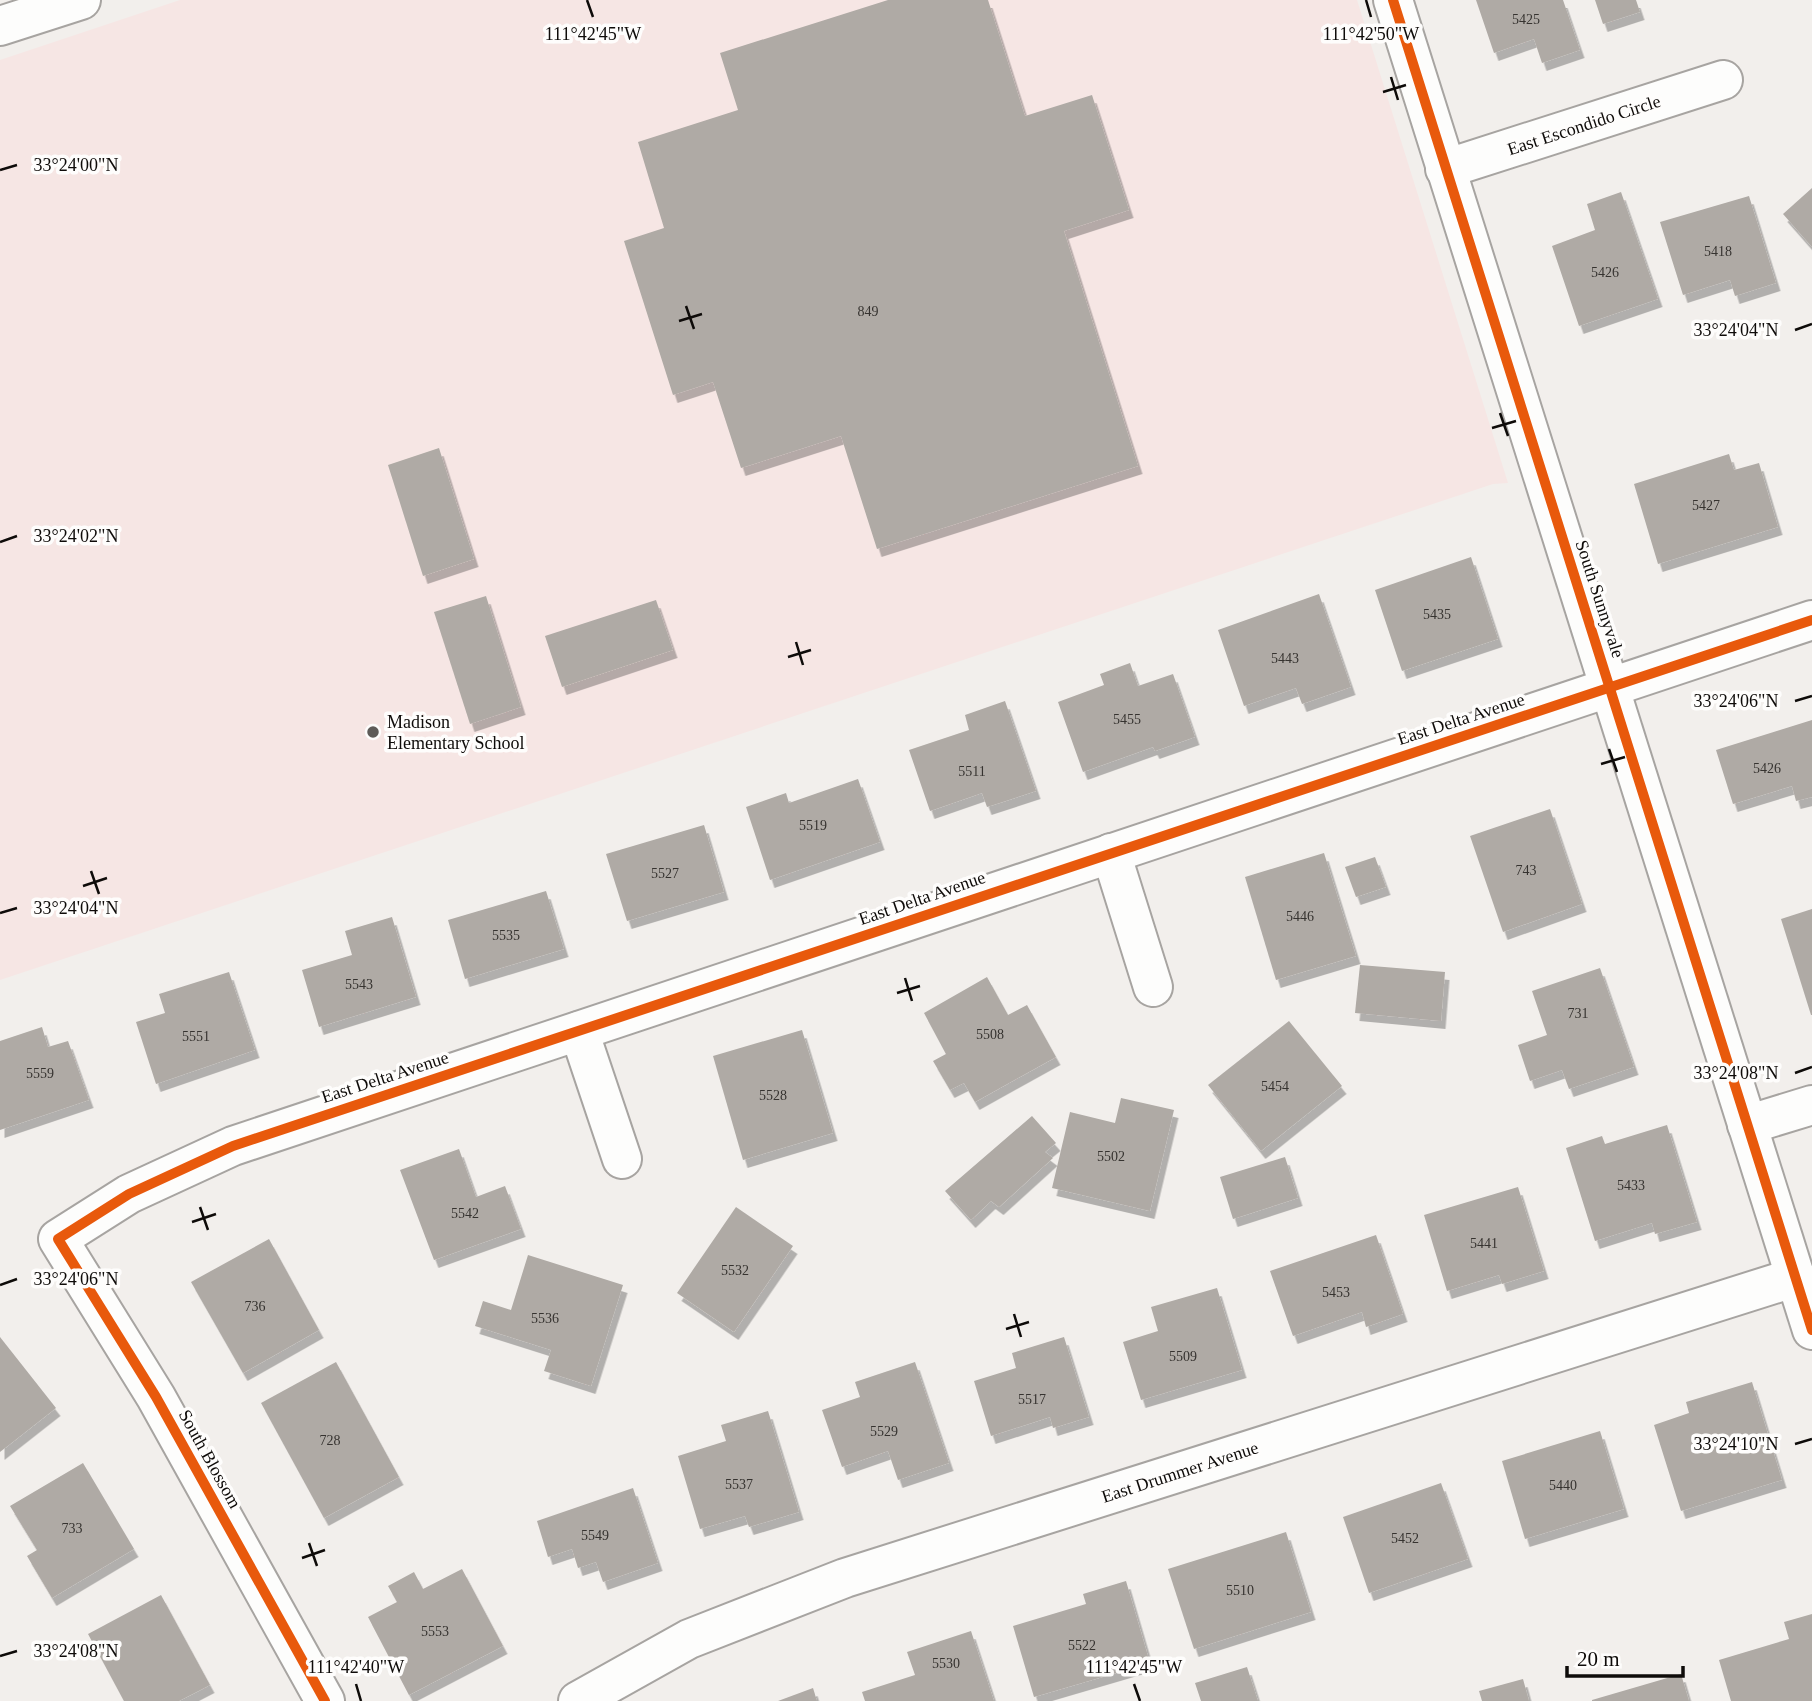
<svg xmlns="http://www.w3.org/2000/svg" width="1812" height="1701" font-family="Georgia,serif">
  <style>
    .education { fill: #f6e6e4 }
    .building { fill: #afaaa5; filter: url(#shadow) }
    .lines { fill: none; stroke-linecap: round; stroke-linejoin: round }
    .minor-casing { stroke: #a7a4a1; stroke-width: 42 }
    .tertiary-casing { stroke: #a7a4a1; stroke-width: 42 }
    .minor { stroke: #fdfdfc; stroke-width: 38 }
    .tertiary { stroke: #fdfdfc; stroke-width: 38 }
    .cycleway-casing { stroke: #fefdfc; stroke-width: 15 }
    .cycleway { stroke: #e8590c; stroke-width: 10 }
    .ticks { fill: none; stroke: #0e0b09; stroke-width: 2.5 }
    .poi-dot { fill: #5e5b58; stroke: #fefdfc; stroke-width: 2.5 }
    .labels { text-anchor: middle; stroke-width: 7; stroke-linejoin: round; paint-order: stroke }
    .number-label { font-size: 14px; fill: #363330 }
    .street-label { font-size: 18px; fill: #0e0b09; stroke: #fefdfc }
    .poi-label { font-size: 18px; fill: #0e0b09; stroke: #fefdfc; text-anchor: start }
    .ticks-label { font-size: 18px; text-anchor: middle; fill: #0e0b09; stroke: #fefdfc; stroke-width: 7; stroke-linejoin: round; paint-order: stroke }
  </style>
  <defs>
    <filter id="shadow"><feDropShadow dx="4.5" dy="8" stdDeviation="0" flood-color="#0004"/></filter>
  </defs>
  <rect width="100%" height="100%" fill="#f2efec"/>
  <path class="education" d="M180 0H1357L1508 483 1493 484 0 980V60Z"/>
  <g class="building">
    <path d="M888 0H988L1025 116 1092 95 1129 210 1064 231 1138 466 877 549 841 436 741 468 713 382 673 395 624 241 664 228 638 142 738 110 720 53Z"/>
    <path d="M1476 0H1563L1580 50 1542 63 1534 39 1494 53Z"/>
    <path d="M1595 0H1636L1640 12 1603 24Z"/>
    <path d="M1812 188V247L1783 214Z"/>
    <path d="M1621 192 1658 299 1579 326 1552 246 1595 230 1587 204Z"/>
    <path d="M1749 196 1776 283 1735 296 1730 280 1683 295 1660 222Z"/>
    <path d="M439 448 474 559 423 576 388 465Z"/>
    <path d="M1729 454 1734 470 1759 463 1778 527 1658 564 1634 484Z"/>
    <path d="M1471 557 1498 639 1402 671 1375 590Z"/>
    <path d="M1319 594 1351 687 1302 704 1296 688 1244 706 1218 630Z"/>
    <path d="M486 596 521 707 470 724 434 612Z"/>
    <path d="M656 600 673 650 562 687 545 636Z"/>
    <path d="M1130 663 1138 686 1173 674 1195 737 1155 751 1153 747 1083 772 1058 702 1104 685 1100 674Z"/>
    <path d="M1005 701 1036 791 987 807 982 793 930 811 909 750 969 730 965 715Z"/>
    <path d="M1812 720V797L1796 801 1792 786 1733 804 1716 750Z"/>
    <path d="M858 779 880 842 770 880 746 807 786 793 789 803Z"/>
    <path d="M1550 809 1582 904 1503 932 1470 836Z"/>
    <path d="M704 825 724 892 627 921 606 854Z"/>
    <path d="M1324 853 1356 956 1276 980 1245 877Z"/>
    <path d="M1375 857 1386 887 1356 897 1345 867Z"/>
    <path d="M546 891 564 949 465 979 448 920Z"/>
    <path d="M1812 909V1015H1811L1781 919Z"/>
    <path d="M392 917 416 997 319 1027 302 970 352 955 345 931Z"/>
    <path d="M1360 965 1445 972 1441 1021 1355 1013Z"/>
    <path d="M1600 968 1634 1067 1569 1089 1562 1070 1530 1081 1518 1045 1547 1035 1532 991Z"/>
    <path d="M229 972 255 1050 156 1084 136 1022 165 1013 159 994Z"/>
    <path d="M987 977 1008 1015 1027 1005 1056 1057 975 1102 964 1083 950 1090 933 1061 946 1054 924 1013Z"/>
    <path d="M1289 1021 1342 1086 1261 1151 1208 1085Z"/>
    <path d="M42 1027 48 1047 68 1041 89 1100 0 1130V1041Z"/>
    <path d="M802 1030 833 1133 743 1160 713 1056Z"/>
    <path d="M1121 1098 1174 1110 1150 1211 1052 1188 1070 1112 1115 1123Z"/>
    <path d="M1032 1116 1056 1143 1045 1152 1053 1158 999 1207 991 1201 971 1220 945 1191Z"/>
    <path d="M1667 1125 1697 1222 1655 1234 1652 1223 1595 1241 1566 1148 1602 1136 1605 1144Z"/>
    <path d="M459 1149 476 1197 505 1186 521 1229 434 1260 400 1170Z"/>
    <path d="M1285 1157 1298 1198 1233 1219 1220 1177Z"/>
    <path d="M1518 1187 1544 1271 1502 1284 1499 1275 1447 1291 1424 1215Z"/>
    <path d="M736 1207 793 1246 734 1332 677 1293Z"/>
    <path d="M1376 1235 1403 1314 1366 1327 1362 1312 1293 1336 1270 1271Z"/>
    <path d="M269 1239 319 1330 243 1373 191 1282Z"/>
    <path d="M528 1255 623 1285 591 1386 544 1371 551 1350 475 1326 483 1301 511 1310Z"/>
    <path d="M1217 1288 1242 1370 1141 1400 1123 1342 1158 1331 1151 1307Z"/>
    <path d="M0 1337 56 1408 0 1452Z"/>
    <path d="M1064 1337 1089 1417 1053 1428 1050 1417 991 1436 974 1381 1016 1368 1012 1353Z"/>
    <path d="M336 1362 399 1477 324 1518 261 1403Z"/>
    <path d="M915 1362 949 1463 898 1480 888 1451 842 1467 822 1410 860 1397 855 1382Z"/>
    <path d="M1752 1382 1782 1480 1681 1511 1654 1425 1689 1413 1686 1402Z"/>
    <path d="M768 1411 799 1512 749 1527 745 1516 700 1529 678 1456 726 1441 721 1425Z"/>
    <path d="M1600 1431 1624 1509 1525 1539 1502 1461Z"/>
    <path d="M83 1463 134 1549 52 1598 27 1556 37 1550 10 1506Z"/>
    <path d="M1441 1483 1468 1559 1369 1593 1343 1517Z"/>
    <path d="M633 1488 658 1563 603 1582 596 1562 578 1568 572 1549 548 1557 537 1521Z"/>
    <path d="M1286 1532 1311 1612 1194 1649 1168 1569Z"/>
    <path d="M462 1569 503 1646 409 1695 368 1617 397 1602 388 1586 414 1572 423 1589Z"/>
    <path d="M1126 1581 1150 1663 1034 1697 1013 1626 1086 1604 1083 1594Z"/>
    <path d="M161 1595 210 1685 179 1701H124L88 1634Z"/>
    <path d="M1812 1614V1701H1731L1719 1660 1789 1639 1784 1622Z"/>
    <path d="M971 1631 994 1701H865L862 1692 915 1675 907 1652Z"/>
    <path d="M1247 1667 1258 1701H1201L1195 1683Z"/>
    <path d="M1681 1674 1689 1701H1592V1700Z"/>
    <path d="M1523 1679 1529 1701H1482L1479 1691Z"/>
    <path d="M813 1688 817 1701H778Z"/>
  </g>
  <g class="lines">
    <defs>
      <g id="minor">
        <path d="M0 26 81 0"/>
        <path d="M1445 169 1723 80"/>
        <path d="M1111 853 1153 987"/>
        <path d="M579 1031 622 1159"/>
        <path d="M1747 1125 1812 1105"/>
        <path d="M325 1701 156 1397 58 1239 129 1194 233 1146 1812 620"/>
        <path d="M578 1701 689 1639 845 1578 1796 1277"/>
      </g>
      <path id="tertiary" d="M1393 0 1812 1330"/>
    </defs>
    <use href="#minor" class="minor-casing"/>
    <use href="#tertiary" class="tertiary-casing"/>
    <use href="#minor" class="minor"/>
    <use href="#tertiary" class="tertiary"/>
    <defs>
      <g id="cycleway">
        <path d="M1393 0 1812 1330"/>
        <path d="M325 1701 156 1397 58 1239 129 1194 233 1146 1812 620"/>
      </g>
    </defs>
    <use href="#cycleway" class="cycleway-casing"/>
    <use href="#cycleway" class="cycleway"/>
  </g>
  <path class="ticks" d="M587 0 593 17M1366 0 1371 17M1391 77 1398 100M1383 92 1406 85M0 170 17 165M686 306 694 329M679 321 702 314M1795 330 1812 324M1500 413 1508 436M1492 428 1516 421M0 542 17 536M796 642 803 665M788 657 811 650M1795 701 1812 696M1609 749 1617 772M1601 764 1625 757M91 871 99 894M83 886 107 878M0 913 17 908M905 978 912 1001M897 993 920 986M1795 1073 1812 1067M200 1207 208 1230M192 1222 216 1214M0 1285 17 1279M1014 1314 1021 1337M1006 1329 1029 1322M1795 1444 1812 1439M309 1543 317 1566M302 1558 325 1550M0 1656 17 1651M356 1684 361 1701M1134 1684 1140 1701"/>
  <circle class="poi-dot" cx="373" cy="732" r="7"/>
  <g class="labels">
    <g class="number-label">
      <text x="1526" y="24">5425</text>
      <text x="1718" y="256">5418</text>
      <text x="1605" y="277">5426</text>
      <text x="868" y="316">849</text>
      <text x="1706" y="510">5427</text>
      <text x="1437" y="619">5435</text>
      <text x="1285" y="663">5443</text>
      <text x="1127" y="724">5455</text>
      <text x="1767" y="773">5426</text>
      <text x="972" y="776">5511</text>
      <text x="813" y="830">5519</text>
      <text x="1526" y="875">743</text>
      <text x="665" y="878">5527</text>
      <text x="1300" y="921">5446</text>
      <text x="506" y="940">5535</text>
      <text x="359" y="989">5543</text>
      <text x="1578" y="1018">731</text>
      <text x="990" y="1039">5508</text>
      <text x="196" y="1041">5551</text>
      <text x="40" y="1078">5559</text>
      <text x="1275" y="1091">5454</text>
      <text x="773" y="1100">5528</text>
      <text x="1111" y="1161">5502</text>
      <text x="1631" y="1190">5433</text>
      <text x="465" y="1218">5542</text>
      <text x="1484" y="1248">5441</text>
      <text x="735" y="1275">5532</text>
      <text x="1336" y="1297">5453</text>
      <text x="255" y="1311">736</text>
      <text x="545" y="1323">5536</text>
      <text x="1183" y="1361">5509</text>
      <text x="1032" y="1404">5517</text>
      <text x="884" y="1436">5529</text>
      <text x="330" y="1445">728</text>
      <text x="739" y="1489">5537</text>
      <text x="1563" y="1490">5440</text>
      <text x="72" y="1533">733</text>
      <text x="595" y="1540">5549</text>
      <text x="1405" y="1543">5452</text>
      <text x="1240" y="1595">5510</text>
      <text x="435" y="1636">5553</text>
      <text x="1082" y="1650">5522</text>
      <text x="946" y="1668">5530</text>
    </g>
    <g class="street-label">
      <text transform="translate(1584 125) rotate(-18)" y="6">East Escondido Circle</text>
      <text transform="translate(1600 599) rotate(72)" y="6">South Sunnyvale</text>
      <text transform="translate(1461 719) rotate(-18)" y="6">East Delta Avenue</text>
      <text transform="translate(922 898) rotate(-19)" y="6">East Delta Avenue</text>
      <text transform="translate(385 1077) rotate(-18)" y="6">East Delta Avenue</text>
      <text transform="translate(210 1459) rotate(61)" y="6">South Blossom</text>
      <text transform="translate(1180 1472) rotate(-18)" y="6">East Drummer Avenue</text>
    </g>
    <g class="poi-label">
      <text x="387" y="728">Madison<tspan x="387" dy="21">Elementary School</tspan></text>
    </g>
  </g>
  <g class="ticks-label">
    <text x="593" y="40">111°42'45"W</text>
    <text x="1371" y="40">111°42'50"W</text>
    <text x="76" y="171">33°24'00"N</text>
    <text x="1736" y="336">33°24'04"N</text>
    <text x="76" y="542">33°24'02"N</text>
    <text x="1736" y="707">33°24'06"N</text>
    <text x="76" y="914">33°24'04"N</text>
    <text x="1736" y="1079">33°24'08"N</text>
    <text x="76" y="1285">33°24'06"N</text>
    <text x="1736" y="1450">33°24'10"N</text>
    <text x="76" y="1657">33°24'08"N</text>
    <text x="356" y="1673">111°42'40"W</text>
    <text x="1134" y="1673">111°42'45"W</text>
  </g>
  <path d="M1567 1666v10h116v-10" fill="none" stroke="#0e0b09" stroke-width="3.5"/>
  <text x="1577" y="1666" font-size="21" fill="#0e0b09" stroke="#fefdfc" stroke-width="5" paint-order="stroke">20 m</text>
</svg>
